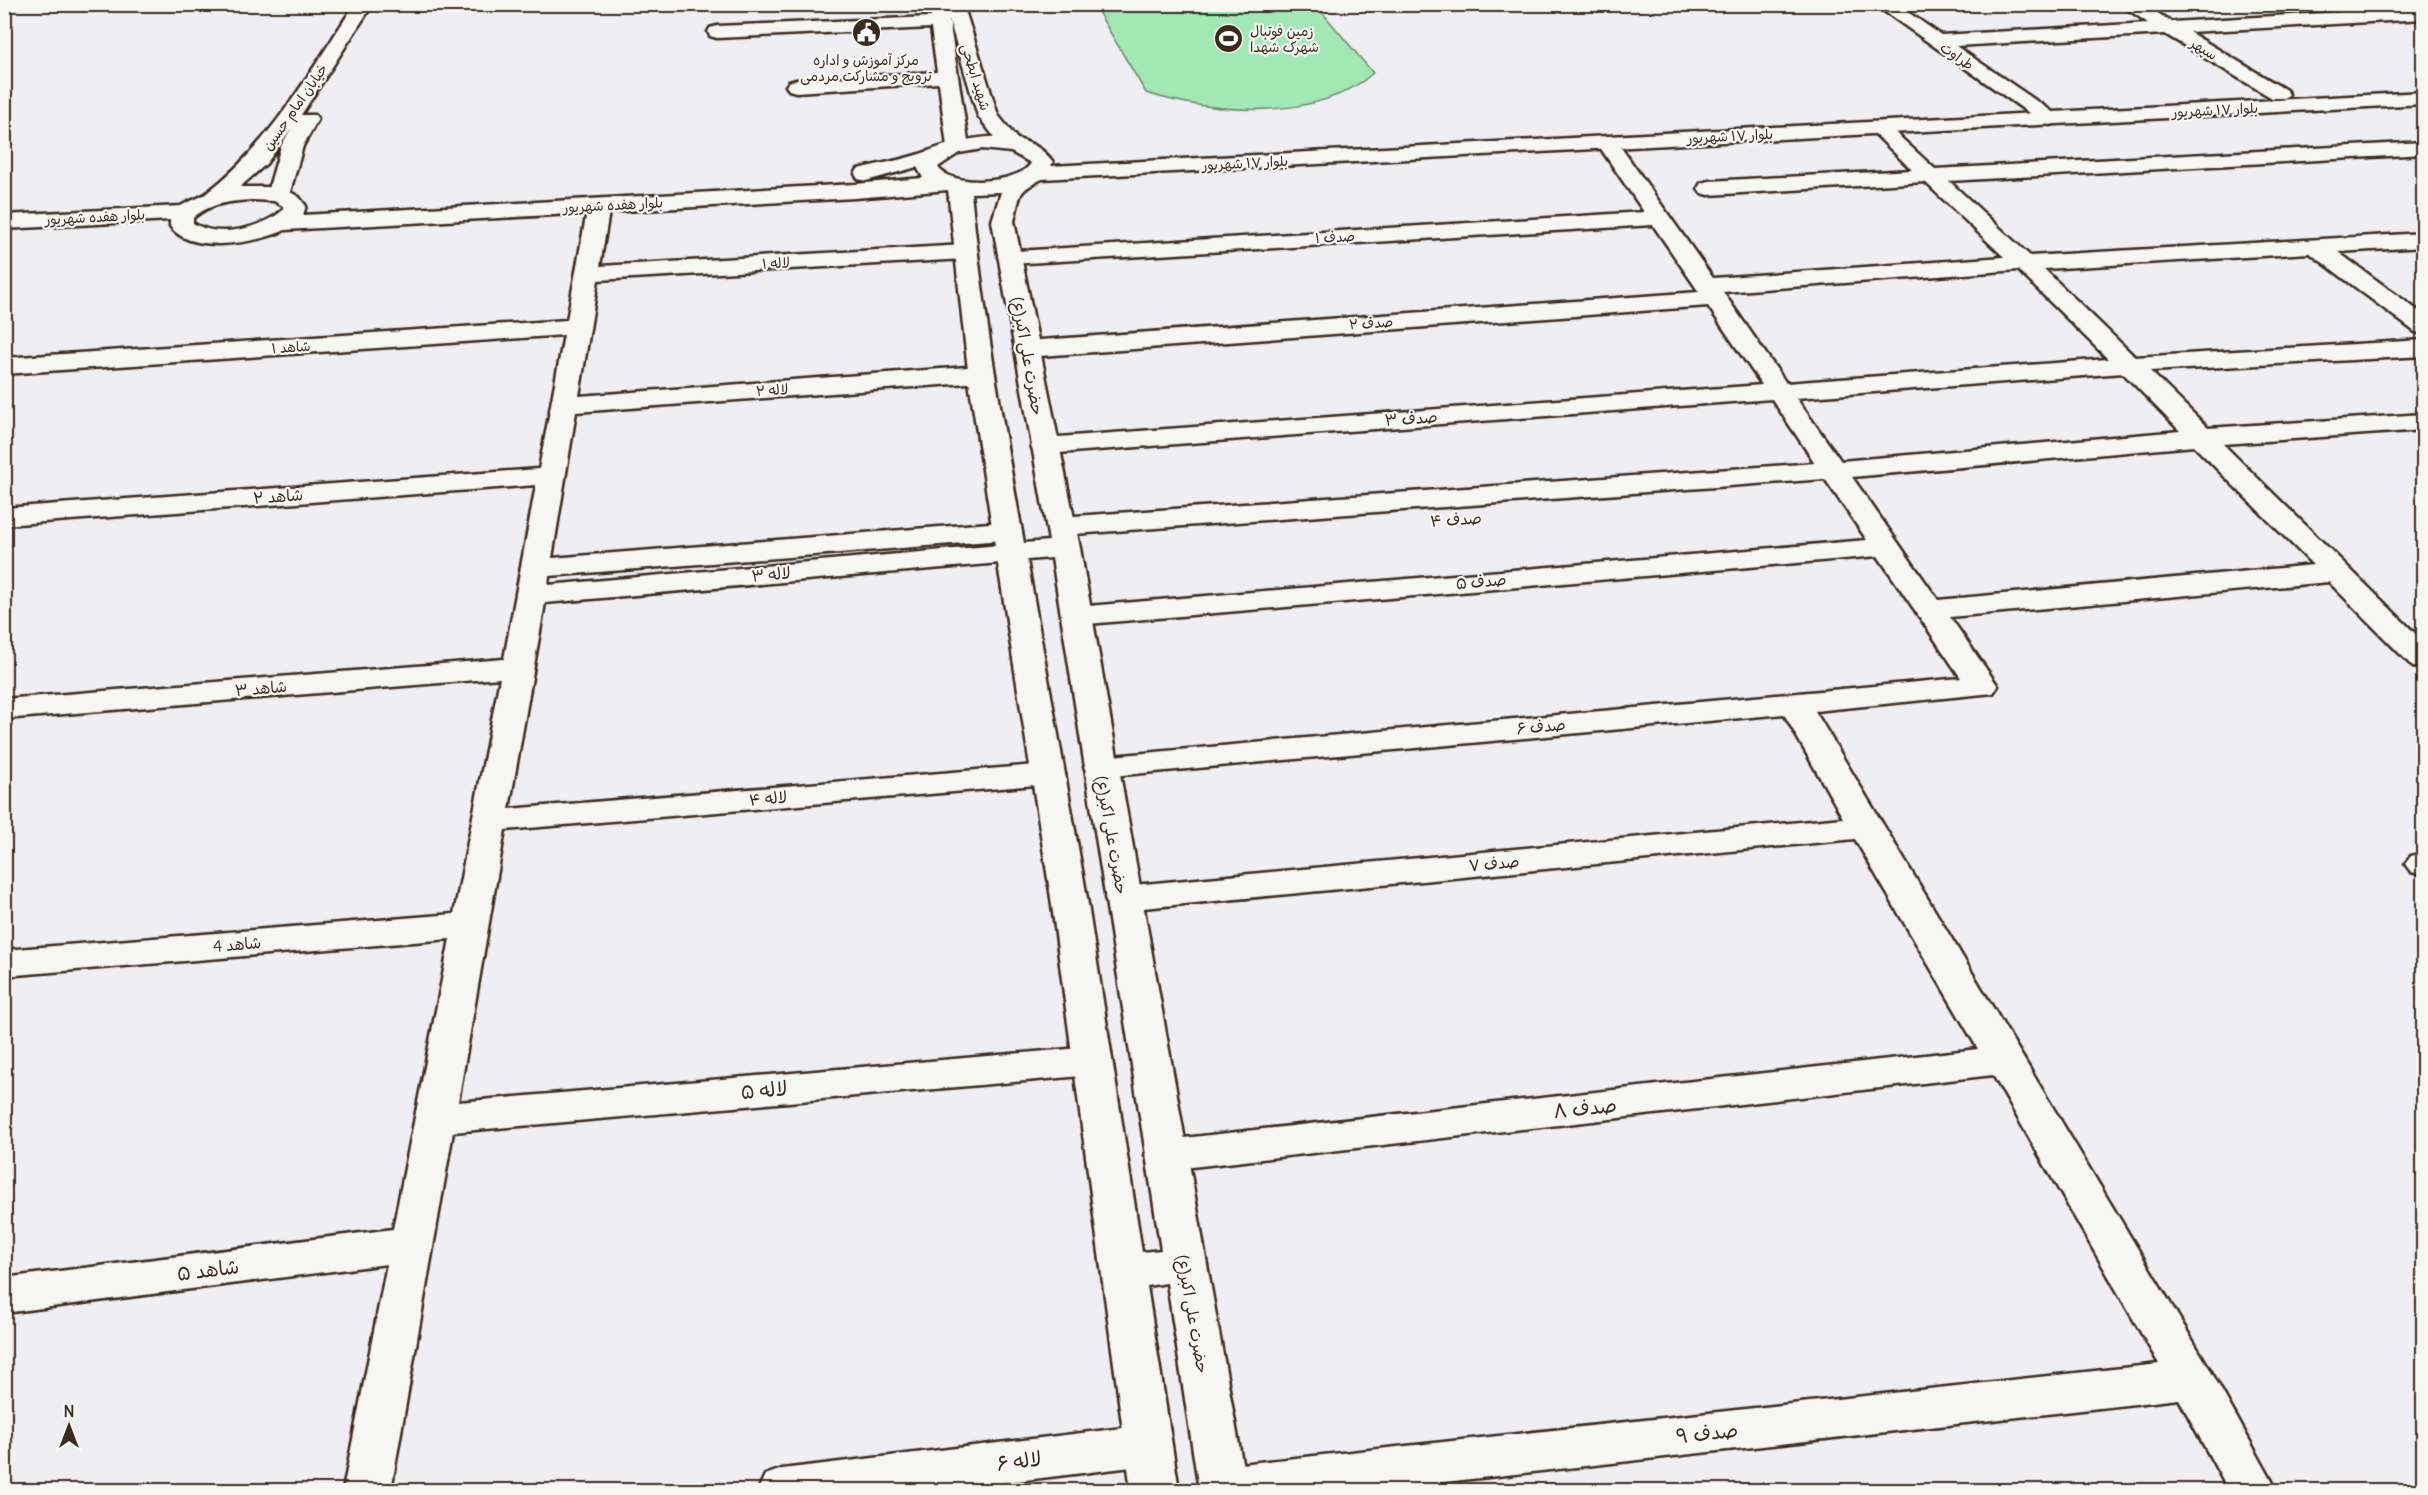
<svg xmlns="http://www.w3.org/2000/svg" width="2428" height="1495" font-family="Delius,'Playpen Sans Arabic',sans-serif">
  <style>
    .green { fill: #a2e8b4; stroke: #6e8969; stroke-width: 1.5 }
    .lines { fill: none; stroke-linecap: round; stroke-linejoin: round }
    .street-casing { stroke: #3b2a1e; stroke-width: 5 }
    .secondary-casing { stroke: #3b2a1e; stroke-width: 5 }
    .street { fill: #f6f6f2; fill-rule: evenodd }
    .secondary { fill: #f6f6f2; fill-rule: evenodd }
    .labels { text-anchor: middle; stroke-width: 4.5; stroke-linejoin: round; paint-order: stroke }
    .far-poi-label { font-size: 14px; fill: #3b2a1e; stroke: #f6f6f2; text-anchor: start }
    .far-street-label { font-size: 14px; fill: #3b2a1e; stroke: #f6f6f2 }
    .street-label { font-size: 16px; fill: #3b2a1e; stroke: #f6f6f2 }
    .near-street-label { font-size: 20px; fill: #3b2a1e; stroke: #f6f6f2 }
  </style>
  <rect width="100%" height="100%" fill="#eeeef3"/>
  <filter id="ink" filterUnits="userSpaceOnUse"><feTurbulence type="fractalNoise" baseFrequency=".0167" numOctaves="2"/><feDisplacementMap in="SourceGraphic" scale="12" xChannelSelector="R" yChannelSelector="G"/><feConvolveMatrix kernelMatrix="1 2 1 2 8 2 1 2 1" color-interpolation-filters="sRGB"/></filter>
  <g filter="url(#ink)">
    <path class="green" d="M1094 5H1316L1373 73C1317 123 1212 113 1146 93Z"/>
    <g class="lines">
      <defs>
        <g id="street">
          <path d="M932 4H963L998 115 1021 144 1017 148 1010 150 1003 148 978 116 949 19 969 147 965 151 958 153 951 151 947 147 939 83 796 92 789 90 786 86 789 82 796 80 937 72 931 28 717 38 710 36 708 32 710 28 717 26 931 17Z"/>
          <path d="M1874 4H1896L1941 35 2148 23 2120 4H2143L2172 22 2424 7V19L2189 32 2286 90 2289 94 2286 98H2272L2165 34 1956 46 2057 115 2060 119 2057 123 2050 125 2043 123Z"/>
          <path d="M1879 122 1886 124 1935 169 2424 142V154L1949 181 2030 256 2424 233V247L2338 252 2424 315V334L2415 332 2310 253 2044 269 2135 357 2424 340V356L2150 371 2208 428 2424 414V430L2223 444 2424 642V669L2413 667 2329 582 1950 617 1998 686 1993 693 1815 711 2208 1366 2277 1490H2228L2179 1399 1374 1490H1200L1198 1487 1205 1472 1222 1466 2159 1364 1993 1075 1166 1170 1151 1166 1145 1155 1151 1144 1166 1140 1978 1049 1855 839 1123 910 1110 906 1105 898 1110 890 1123 886 1843 818 1784 714 1101 777 1089 774 1084 767 1089 760 1101 757 1961 678 1878 556 1076 625 1065 622 1061 616 1065 610 1076 607 1867 540 1825 479 1061 535 1051 532 1047 526 1051 520 1061 517 1815 463 1772 399 1045 454 1035 452 1031 446 1035 440 1045 438 1762 385 1708 306 1027 357 1018 354 1014 349 1018 344 1027 341 1699 292 1653 225 1010 264 1002 262 998 257 1002 252 1644 212 1597 143 1601 139 1608 137 1615 139 1713 278 2004 257 1925 182 1709 195 1701 193 1698 188 1701 183 1709 181 1912 170 1869 128 1872 124ZM2018 270 2108 359 1786 383 1723 292ZM2123 373 2180 431 1841 461 1796 398ZM2194 446 2313 565 1938 600 1852 477Z"/>
          <path d="M599 199 607 201 610 206 600 266 965 245 973 247 977 252 973 257 965 259 598 280 579 396 981 366 990 369 994 374 990 379 981 382 576 412 552 558 1002 522 1012 525 1016 531 1012 537 1002 540 549 576 548 585 1011 544 1021 547 1026 553 1021 559 1011 562 545 603 509 809 1048 764 1060 767 1065 774 1060 781 1048 784 505 830 458 1102 1092 1047 1106 1051 1112 1061 1106 1071 1092 1075 453 1132 391 1490H343L387 1264 4 1313V1278L393 1229 450 939 4 976V950L454 914 500 678 4 719V699L504 659 536 485 4 525V508L539 469 564 335 4 374V358L567 320 588 206 591 201Z"/>
          <path d="M2423 853 2424 875 2411 872 2405 864 2411 856Z"/>
          <path d="M1148 1425 1165 1431 1171 1445 1165 1459 1148 1465 944 1490H758L765 1475 782 1469Z"/>
        </g>
        <path id="secondary" d="M355 4H373L301 115H315L318 119 303 146 290 192 299 197 306 206 303 215 855 184 923 178 917 167 866 181 858 179 855 174 858 169C882 163 908 159 931 150 967 137 1026 124 1053 162L1051 166 2424 92V104L1042 179C1016 192 1021 194 1014 221L1080 548 1247 1490H1199L1167 1283 1147 1286 1179 1490H1131L1051 898 970 388 948 190 855 198 285 230C258 243 190 255 170 226V220L4 229V215L181 206C190 200 202 198 209 191 272 142 311 70 355 4ZM291 129 281 146 269 187H240L266 164ZM982 149 1011 152 1031 163C1020 184 950 188 938 167L959 153ZM1001 192 992 221 1049 541 1024 543C1003 427 983 311 971 193ZM253 200 274 201 283 206V210C261 229 218 239 193 223V218C210 203 231 201 253 200ZM1052 558 1161 1250 1142 1252 1087 898 1027 560Z"/>
      </defs>
      <use href="#street" class="street-casing"/>
      <use href="#secondary" class="secondary-casing"/>
      <use href="#street" class="street"/>
      <use href="#secondary" class="secondary"/>
    </g>
  </g>
  <defs>
    <symbol id="civic-disc" viewBox="-11 -11 22 22"><circle r="9.5" fill="#3b2a1e" stroke="#f6f6f2"/><path d="M-.6-6.5H3V-4.5H.6V-3L4-1V1h2V6H-6V1h2V-1L-.6-3ZM-1.2 2.5V6h2.4V2.5Z" fill="#fff"/></symbol>
    <symbol id="stadium-disc" viewBox="-11 -11 22 22"><circle r="9.5" fill="#3b2a1e" stroke="#f6f6f2"/><path d="M0-5a6.5 5 0 1 0 0 10a6.5 5 0 1 0 0-10ZM-3.5-1.8h7v3.6h-7Z" fill="#fff"/></symbol>
  </defs>
  <g fill-rule="evenodd">
    <use href="#civic-disc" x="850" y="16" width="33" height="33"/>
    <use href="#stadium-disc" x="1212" y="22" width="33" height="33"/>
  </g>
  <g class="labels">
    <g class="far-poi-label">
      <text x="1250" y="36">زمین فوتبال<tspan x="1250" dy="16">شهرک شهدا</tspan></text>
      <text x="866" y="65" text-anchor="middle">مرکز آموزش و اداره<tspan x="866" dy="16">ترویج و مشارکت مردمی</tspan></text>
    </g>
    <g class="far-street-label">
      <text transform="translate(2204 49) rotate(31)" y="5">سپهر</text>
      <text transform="translate(1957 56) rotate(35)" y="5">طراوت</text>
      <text transform="translate(976 77) rotate(73)" y="5">شهید ابطحی</text>
      <text transform="translate(295 107) rotate(-55)" y="5">خیابان امام حسین</text>
      <text transform="translate(2215 110) rotate(-3)" y="5">بلوار ۱۷ شهریور</text>
      <text transform="translate(1730 136) rotate(-3)" y="5">بلوار ۱۷ شهریور</text>
      <text transform="translate(1245 163) rotate(-3)" y="5">بلوار ۱۷ شهریور</text>
      <text transform="translate(613 205) rotate(-3)" y="5">بلوار هفده شهریور</text>
      <text transform="translate(95 217) rotate(-3)" y="5">بلوار هفده شهریور</text>
      <text transform="translate(1335 237) rotate(-3)" y="5">صدف ۱</text>
      <text transform="translate(776 263) rotate(-3)" y="5">لاله ۱</text>
      <text transform="translate(1371 323) rotate(-4)" y="5">صدف ۲</text>
      <text transform="translate(291 347) rotate(-4)" y="5">شاهد ۱</text>
      <text transform="translate(772 390) rotate(-4)" y="5">لاله ۲</text>
    </g>
    <g class="street-label">
      <text transform="translate(1028 356) rotate(80)" y="6">حضرت علی اکبر(ع)</text>
      <text transform="translate(1411 418) rotate(-4)" y="6">صدف ۳</text>
      <text transform="translate(278 496) rotate(-4)" y="6">شاهد ۲</text>
      <text transform="translate(1456 519) rotate(-4)" y="6">صدف ۴</text>
      <text transform="translate(771 574) rotate(-5)" y="6">لاله ۳</text>
      <text transform="translate(1481 581) rotate(-5)" y="6">صدف ۵</text>
      <text transform="translate(261 688) rotate(-5)" y="6">شاهد ۳</text>
      <text transform="translate(1541 726) rotate(-5)" y="6">صدف ۶</text>
      <text transform="translate(768 798) rotate(-5)" y="6">لاله ۴</text>
      <text transform="translate(1112 835) rotate(80)" y="6">حضرت علی اکبر(ع)</text>
      <text transform="translate(1494 863) rotate(-5)" y="6">صدف ۷</text>
      <text transform="translate(237 944) rotate(-5)" y="6">شاهد 4</text>
      <text transform="translate(1193 1314) rotate(80)" y="6">حضرت علی اکبر(ع)</text>
    </g>
    <g class="near-street-label">
      <text transform="translate(764 1090) rotate(-5)" y="7">لاله ۵</text>
      <text transform="translate(1585 1108) rotate(-6)" y="7">صدف ۸</text>
      <text transform="translate(208 1270) rotate(-7)" y="7">شاهد ۵</text>
      <text transform="translate(1707 1433) rotate(-6)" y="7">صدف ۹</text>
      <text transform="translate(1019 1461) rotate(-7)" y="7">لاله ۶</text>
    </g>
  </g>
  <rect width="2428" height="1495" fill="none" stroke="#f6f6f2" stroke-width="24"/>
  <rect x="12" y="12" width="2404" height="1471" fill="none" stroke="#3b2a1e" stroke-width="2" filter="url(#ink)"/>
  <g transform="translate(69 1426)" stroke="#f6f6f2" stroke-width="4.5" paint-order="stroke">
  <path d="M0-4.5L10 22L0 15L-10 22Z" fill="#3b2a1e"/>
  <text y="-9" font-size="16" font-weight="bold" text-anchor="middle" fill="#3b2a1e">N</text>
  </g>
</svg>
